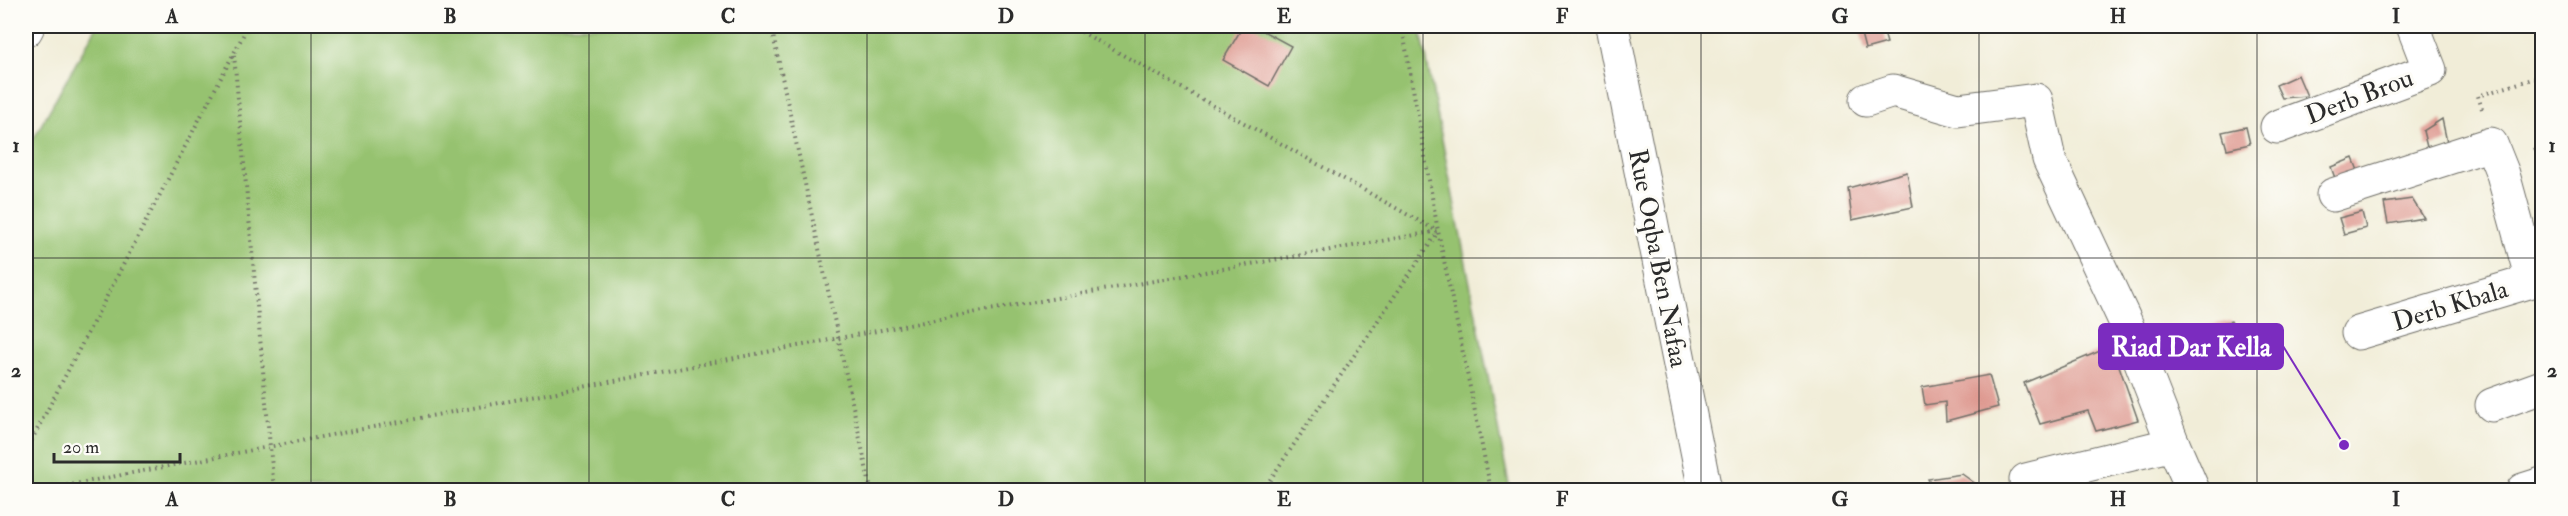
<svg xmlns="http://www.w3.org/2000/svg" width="2568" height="516" font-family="'IM FELL Double Pica',serif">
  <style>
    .green { fill: #96c26f; stroke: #60764d; stroke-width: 1.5 }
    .building { fill: #de9990 }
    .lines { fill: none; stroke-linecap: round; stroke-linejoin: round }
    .minor-casing { stroke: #706f68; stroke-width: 35 }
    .major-casing { stroke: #706f68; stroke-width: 35 }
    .path { stroke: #706f68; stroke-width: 4; stroke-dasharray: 1.5 4.5; stroke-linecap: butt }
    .minor { stroke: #fff; stroke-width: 33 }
    .major { stroke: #fff; stroke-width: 33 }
    .grid { fill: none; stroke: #2b2b2b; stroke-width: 1.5; stroke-opacity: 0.55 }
    .labels { text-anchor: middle; stroke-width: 6; stroke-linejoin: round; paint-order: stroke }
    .street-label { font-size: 26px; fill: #2b2b2b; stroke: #fdfcf7 }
    .leader { fill: none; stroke: #7b2cbf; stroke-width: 2 }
    .callout-dot { fill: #7b2cbf; stroke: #fdfcf7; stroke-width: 2 }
    .callout { fill: #7b2cbf; stroke: #7b2cbf; stroke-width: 2 }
    .callout-label { font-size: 27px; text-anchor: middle; font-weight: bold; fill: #fff }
    .neatline { fill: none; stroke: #2b2b2b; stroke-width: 2 }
    .grid-label { font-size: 20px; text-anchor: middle; font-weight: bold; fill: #2b2b2b }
  </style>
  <rect width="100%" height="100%" fill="#fdfcf7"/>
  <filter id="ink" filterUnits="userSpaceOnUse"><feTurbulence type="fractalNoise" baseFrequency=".0167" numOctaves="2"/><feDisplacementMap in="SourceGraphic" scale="12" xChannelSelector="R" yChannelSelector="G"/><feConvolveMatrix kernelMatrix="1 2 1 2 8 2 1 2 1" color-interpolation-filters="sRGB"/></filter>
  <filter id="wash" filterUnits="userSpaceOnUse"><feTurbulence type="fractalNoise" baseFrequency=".008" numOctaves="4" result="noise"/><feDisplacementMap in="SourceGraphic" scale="24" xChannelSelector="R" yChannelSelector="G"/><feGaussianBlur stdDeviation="1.35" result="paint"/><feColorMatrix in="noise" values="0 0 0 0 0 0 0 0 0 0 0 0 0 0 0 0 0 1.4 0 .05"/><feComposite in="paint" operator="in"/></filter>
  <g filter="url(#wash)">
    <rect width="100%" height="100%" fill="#f1edd8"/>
    <path class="green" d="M97 26H1420L1510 490H26V152Z"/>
    <g id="blocks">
      <g class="building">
        <path d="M1243 26H1254L1291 46 1269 86 1223 60Z"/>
        <path d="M1859 26H1882L1887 43 1865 49Z"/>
        <path d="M2298 75 2307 96 2282 98 2276 85Z"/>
        <path d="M2442 119 2447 142 2427 147 2423 131Z"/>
        <path d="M2246 127 2250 144 2227 149 2222 132Z"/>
        <path d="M2353 158 2359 173 2336 181 2331 167Z"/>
        <path d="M1907 172 1913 207 1852 220 1848 188Z"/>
        <path d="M2412 199 2424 218 2388 224 2384 203Z"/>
        <path d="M2362 212 2366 228 2344 234 2339 218Z"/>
        <path d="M2231 321 2248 354 2225 356 2209 343 2201 327Z"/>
        <path d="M2112 346 2138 420 2096 431 2088 411 2040 424 2024 383Z"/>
        <path d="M1989 375 1998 407 1946 421 1945 402 1925 405 1922 387Z"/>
        <path d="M1962 474 1984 490H1933L1928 479Z"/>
      </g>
    </g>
  </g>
  <g filter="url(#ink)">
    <use href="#blocks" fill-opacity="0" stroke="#706f68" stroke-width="1.5"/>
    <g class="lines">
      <defs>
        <g id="minor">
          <path d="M1612 26 1705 490"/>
          <path d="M1866 100 1893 91 1958 110 2036 100 2049 159 2125 321 2173 444"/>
          <path d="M2277 127 2430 70 2413 26"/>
          <path d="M2333 195 2491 144 2503 174 2532 280"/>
          <path d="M2358 333 2542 278"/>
          <path d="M2492 405 2542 387"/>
          <path d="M2026 480 2173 444 2193 490"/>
          <path d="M2523 490 2542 484"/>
        </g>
        <path id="major" d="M26 30 28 26"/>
      </defs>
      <use href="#minor" class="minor-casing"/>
      <use href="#major" class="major-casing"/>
      <g class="path">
        <path d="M771 26 871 490"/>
        <path d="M1071 26 1437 231"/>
        <path d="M1402 26 1438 231 1491 490"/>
        <path d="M234 55 274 490"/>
        <path d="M2482 109 2478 96 2542 76"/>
        <path d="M2533 150 2542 146"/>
        <path d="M26 451 248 26"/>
        <path d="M43 490 955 316 1438 231"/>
        <path d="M1263 490 1438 232"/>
      </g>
      <use href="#minor" class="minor"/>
      <use href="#major" class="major"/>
    </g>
  </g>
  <path class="grid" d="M311 26V490M589 26V490M867 26V490M1145 26V490M1423 26V490M1701 26V490M1979 26V490M2257 26V490M26 258H2542"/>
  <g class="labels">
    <g class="street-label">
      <text transform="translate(2359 96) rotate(-21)" y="9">Derb Brou</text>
      <text transform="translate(1659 258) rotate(79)" y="9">Rue Oqba Ben Nafaa</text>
      <text transform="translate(2450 305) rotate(-17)" y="9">Derb Kbala</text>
    </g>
  </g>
  <path class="leader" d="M2344 445L2283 346"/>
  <circle class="callout-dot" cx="2344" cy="445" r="6"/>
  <rect class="callout" x="2099" y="324" width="184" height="45" rx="6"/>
  <g class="callout-label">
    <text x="2191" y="356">Riad Dar Kella</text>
  </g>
  <rect width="2568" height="516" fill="none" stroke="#fdfcf7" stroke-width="66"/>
  <path d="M54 453v9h126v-9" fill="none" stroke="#2b2b2b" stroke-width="3"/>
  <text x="63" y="453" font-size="18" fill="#2b2b2b" stroke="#fdfcf7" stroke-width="4.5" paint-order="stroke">20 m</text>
  <rect x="33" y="33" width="2502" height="450" class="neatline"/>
  <g class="grid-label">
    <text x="172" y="23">A</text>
    <text x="450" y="23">B</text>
    <text x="728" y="23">C</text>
    <text x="1006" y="23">D</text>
    <text x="1284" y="23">E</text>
    <text x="1562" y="23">F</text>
    <text x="1840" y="23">G</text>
    <text x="2118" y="23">H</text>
    <text x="2396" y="23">I</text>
    <text x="16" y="152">1</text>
    <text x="2552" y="152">1</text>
    <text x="16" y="377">2</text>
    <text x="2552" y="377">2</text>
    <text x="172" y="506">A</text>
    <text x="450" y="506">B</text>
    <text x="728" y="506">C</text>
    <text x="1006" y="506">D</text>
    <text x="1284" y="506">E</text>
    <text x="1562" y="506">F</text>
    <text x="1840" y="506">G</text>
    <text x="2118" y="506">H</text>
    <text x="2396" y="506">I</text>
  </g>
</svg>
